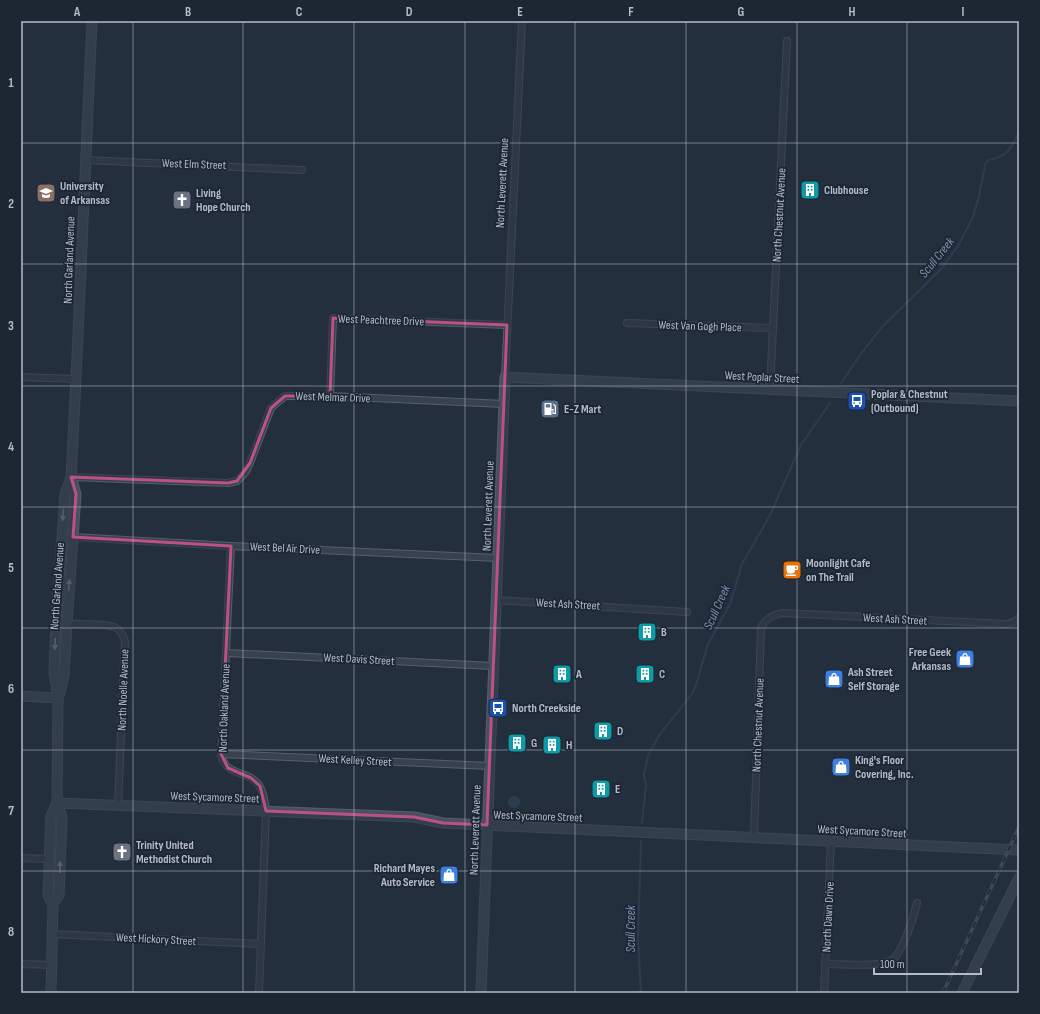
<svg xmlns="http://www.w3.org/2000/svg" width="1040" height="1014" font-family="'Sofia Sans Condensed',sans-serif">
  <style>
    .water { fill: #394c67 }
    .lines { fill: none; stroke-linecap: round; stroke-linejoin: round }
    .stream { stroke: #394c67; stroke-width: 2 }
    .street-casing { stroke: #565f6c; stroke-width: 8 }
    .secondary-casing { stroke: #565f6c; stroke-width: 11 }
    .street { stroke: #38414e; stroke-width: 6 }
    .secondary { stroke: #465061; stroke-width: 9 }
    .rail-casing { stroke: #5a6575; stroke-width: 3.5 }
    .rail { stroke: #1d2633; stroke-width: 2; stroke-dasharray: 6; stroke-linecap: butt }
    .oneway { fill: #8e96a5 }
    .marked { fill: none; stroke: #bd5182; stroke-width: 3; stroke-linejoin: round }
    .grid { fill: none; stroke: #b4bcc9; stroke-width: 1; stroke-opacity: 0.55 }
    .labels { text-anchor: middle; stroke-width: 3.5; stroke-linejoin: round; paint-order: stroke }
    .street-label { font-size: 12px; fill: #b4bcc9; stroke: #1d2633 }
    .poi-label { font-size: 12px; font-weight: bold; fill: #b4bcc9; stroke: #1d2633; text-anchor: start }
    .water-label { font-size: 13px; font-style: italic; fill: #7c92b1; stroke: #1d2633 }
    .neatline { fill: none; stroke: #b4bcc9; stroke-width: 1.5 }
    .grid-label { font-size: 13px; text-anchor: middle; font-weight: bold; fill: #b4bcc9 }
  </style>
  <rect width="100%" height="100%" fill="#242f3e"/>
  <circle class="water" cx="514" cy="802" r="6"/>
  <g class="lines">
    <g class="stream">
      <path d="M841 383 863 351 883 326 942 268 958 246 973 217 978 200 986 162C990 158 996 159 1001 156 1010 152 1015 140 1019 132"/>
      <path d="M642 823 646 784 644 775 648 756 660 734 692 694 696 685 708 644 730 604 742 564 770 515 801 445 830 403"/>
      <path d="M641 841 638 939 641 993"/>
    </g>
    <defs>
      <g id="street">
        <path d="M85 160 302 170"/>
        <path d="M627 323 773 328"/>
        <path d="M21 377 76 379"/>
        <path d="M505 377 522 21"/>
        <path d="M770 389 787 41"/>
        <path d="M330 396 333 318 507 325"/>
        <path d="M71 477 228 483 237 481 245 473 250 463 271 408 285 396H330L504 404"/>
        <path d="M73 537 231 546 498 558"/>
        <path d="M231 546 221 754C225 778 250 769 260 787 264 794 265 803 266 811L259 993"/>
        <path d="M496 600 687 612"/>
        <path d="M67 624C79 624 103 623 114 627 120 629 123 635 125 641L118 806"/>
        <path d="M226 653 493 666"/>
        <path d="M221 754 490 766"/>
        <path d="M754 837 761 628C766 618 772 615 783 613L1006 624 1014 622 1019 618"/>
        <path d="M21 858 50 859"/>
        <path d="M52 934 260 944"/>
        <path d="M21 964 52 965"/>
        <path d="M825 964C840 964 882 968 893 959 903 951 914 916 917 903"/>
        <path d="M824 993 831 841"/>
      </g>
      <g id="secondary">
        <path d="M21 696 58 698"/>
        <path d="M59 696 64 676 67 624 76 494 71 477"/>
        <path d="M57 803 414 817 443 823 1019 850"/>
        <path d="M53 904 59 895 62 817 57 803 58 698 54 672 56 622 65 494 71 477 76 379 92 21"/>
        <path d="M51 993 53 904 48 895 51 816 57 803"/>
        <path d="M481 993 505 377 1019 401"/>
        <path d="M962 993 1019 878"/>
      </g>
    </defs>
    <use href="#street" class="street-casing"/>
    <use href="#secondary" class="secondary-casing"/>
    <use href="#street" class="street"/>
    <use href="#secondary" class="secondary"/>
    <defs>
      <path id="rail" d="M943 993 1019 827"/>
    </defs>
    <use href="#rail" class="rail-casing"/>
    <use href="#rail" class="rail"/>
  </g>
  <defs><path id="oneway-solid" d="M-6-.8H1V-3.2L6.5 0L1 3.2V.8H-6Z"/></defs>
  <g class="oneway">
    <use href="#oneway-solid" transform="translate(63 515) rotate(94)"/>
    <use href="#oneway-solid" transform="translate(69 585) rotate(-86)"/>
    <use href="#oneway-solid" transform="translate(55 644) rotate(92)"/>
    <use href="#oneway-solid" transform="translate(60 867) rotate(-88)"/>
  </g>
  <path d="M0 0H1040V1014H0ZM333 318 507 325 487 825 443 823 414 817 266 811 260 786 251 778 228 768 221 754 231 546 73 537 76 494 71 477 228 483 237 481 250 463 271 408 285 396H330Z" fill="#242f3e" fill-opacity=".55" fill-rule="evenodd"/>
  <path class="marked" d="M333 318 507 325 487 825 443 823 414 817 266 811 260 786 251 778 228 768 221 754 231 546 73 537 76 494 71 477 228 483 237 481 250 463 271 408 285 396H330Z"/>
  <path class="grid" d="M133 21V993M243 21V993M354 21V993M465 21V993M575 21V993M686 21V993M797 21V993M907 21V993M21 143H1019M21 264H1019M21 386H1019M21 507H1019M21 628H1019M21 750H1019M21 871H1019"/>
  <defs>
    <symbol id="building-square" viewBox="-11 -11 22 22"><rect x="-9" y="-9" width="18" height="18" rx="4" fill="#0f9aa8" stroke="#1d2633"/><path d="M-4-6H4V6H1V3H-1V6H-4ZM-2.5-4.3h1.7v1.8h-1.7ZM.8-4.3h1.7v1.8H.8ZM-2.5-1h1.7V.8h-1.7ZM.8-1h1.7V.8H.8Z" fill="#fff"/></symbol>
    <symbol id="university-square" viewBox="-11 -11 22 22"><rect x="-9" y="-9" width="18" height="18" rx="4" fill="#8d6e63" stroke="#1d2633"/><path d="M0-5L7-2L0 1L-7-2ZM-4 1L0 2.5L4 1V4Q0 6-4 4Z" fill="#fff"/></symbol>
    <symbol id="church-square" viewBox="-11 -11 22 22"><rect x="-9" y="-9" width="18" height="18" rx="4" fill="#6b7280" stroke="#1d2633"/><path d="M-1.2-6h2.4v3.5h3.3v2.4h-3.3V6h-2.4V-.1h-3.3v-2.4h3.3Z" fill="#fff"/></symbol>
    <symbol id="bus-square" viewBox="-11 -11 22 22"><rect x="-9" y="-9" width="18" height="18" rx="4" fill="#1a4fb4" stroke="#1d2633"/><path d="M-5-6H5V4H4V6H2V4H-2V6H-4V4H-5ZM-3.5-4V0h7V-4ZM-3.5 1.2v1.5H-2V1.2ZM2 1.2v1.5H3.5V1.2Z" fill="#fff"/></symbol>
    <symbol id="fuel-square" viewBox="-11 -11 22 22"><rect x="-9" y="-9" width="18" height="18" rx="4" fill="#5c6f8a" stroke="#1d2633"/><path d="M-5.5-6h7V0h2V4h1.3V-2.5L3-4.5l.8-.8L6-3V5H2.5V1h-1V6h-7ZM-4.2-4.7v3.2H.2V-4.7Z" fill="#fff"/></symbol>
    <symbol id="cafe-square" viewBox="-11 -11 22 22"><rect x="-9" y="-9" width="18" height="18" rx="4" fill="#e8710a" stroke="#1d2633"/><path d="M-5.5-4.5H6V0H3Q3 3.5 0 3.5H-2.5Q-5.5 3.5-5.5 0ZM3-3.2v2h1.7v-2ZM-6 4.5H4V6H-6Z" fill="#fff"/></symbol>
    <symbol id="shop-square" viewBox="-11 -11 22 22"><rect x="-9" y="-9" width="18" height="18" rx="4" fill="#3f7fe0" stroke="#1d2633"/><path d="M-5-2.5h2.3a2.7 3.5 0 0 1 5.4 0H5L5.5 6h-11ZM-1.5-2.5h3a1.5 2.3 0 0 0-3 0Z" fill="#fff"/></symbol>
  </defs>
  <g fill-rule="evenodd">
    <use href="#building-square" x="799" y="179" width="22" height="22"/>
    <use href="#university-square" x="35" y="182" width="22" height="22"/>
    <use href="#church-square" x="171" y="189" width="22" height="22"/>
    <use href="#bus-square" x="846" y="390" width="22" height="22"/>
    <use href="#fuel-square" x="539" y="398" width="22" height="22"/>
    <use href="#cafe-square" x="781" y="559" width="22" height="22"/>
    <use href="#building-square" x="636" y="621" width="22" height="22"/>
    <use href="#shop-square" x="954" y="648" width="22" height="22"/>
    <use href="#building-square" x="551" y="663" width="22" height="22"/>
    <use href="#building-square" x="634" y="663" width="22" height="22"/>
    <use href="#shop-square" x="823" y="668" width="22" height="22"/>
    <use href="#bus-square" x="487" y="697" width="22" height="22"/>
    <use href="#building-square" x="592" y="720" width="22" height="22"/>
    <use href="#building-square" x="506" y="732" width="22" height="22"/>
    <use href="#building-square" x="541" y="734" width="22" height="22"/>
    <use href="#shop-square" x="830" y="756" width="22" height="22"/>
    <use href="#building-square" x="590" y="778" width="22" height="22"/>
    <use href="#church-square" x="111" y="841" width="22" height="22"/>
    <use href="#shop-square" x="438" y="864" width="22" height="22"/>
  </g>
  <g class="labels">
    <g class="street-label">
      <text transform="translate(194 164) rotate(2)" y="4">West Elm Street</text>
      <text transform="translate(502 183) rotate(-87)" y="4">North Leverett Avenue</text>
      <text transform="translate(779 215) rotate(-87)" y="4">North Chestnut Avenue</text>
      <text transform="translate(69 260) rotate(-88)" y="4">North Garland Avenue</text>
      <text transform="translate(381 320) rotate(2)" y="4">West Peachtree Drive</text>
      <text transform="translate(700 326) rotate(2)" y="4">West Van Gogh Place</text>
      <text transform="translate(762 377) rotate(3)" y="4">West Poplar Street</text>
      <text transform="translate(333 397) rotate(2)" y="4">West Melmar Drive</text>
      <text transform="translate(488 506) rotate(-88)" y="4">North Leverett Avenue</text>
      <text transform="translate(285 548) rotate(3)" y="4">West Bel Air Drive</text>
      <text transform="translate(57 586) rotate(-86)" y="4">North Garland Avenue</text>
      <text transform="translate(568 604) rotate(3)" y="4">West Ash Street</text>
      <text transform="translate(895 619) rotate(3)" y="4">West Ash Street</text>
      <text transform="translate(359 659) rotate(3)" y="4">West Davis Street</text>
      <text transform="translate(123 690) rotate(-88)" y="4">North Noelle Avenue</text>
      <text transform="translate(224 708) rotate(-88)" y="4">North Oakland Avenue</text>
      <text transform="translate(758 725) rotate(-88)" y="4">North Chestnut Avenue</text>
      <text transform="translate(355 760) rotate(3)" y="4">West Kelley Street</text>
      <text transform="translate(215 797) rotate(2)" y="4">West Sycamore Street</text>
      <text transform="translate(538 816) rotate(2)" y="4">West Sycamore Street</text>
      <text transform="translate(475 830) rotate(-88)" y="4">North Leverett Avenue</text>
      <text transform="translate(862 831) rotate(3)" y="4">West Sycamore Street</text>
      <text transform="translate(828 917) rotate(-87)" y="4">North Dawn Drive</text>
      <text transform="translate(156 939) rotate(3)" y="4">West Hickory Street</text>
    </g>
    <g class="poi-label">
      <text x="60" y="190">University<tspan x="60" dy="14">of Arkansas</tspan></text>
      <text x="824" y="194">Clubhouse</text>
      <text x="196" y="197">Living<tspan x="196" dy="14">Hope Church</tspan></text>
      <text x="871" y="398">Poplar &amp; Chestnut<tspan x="871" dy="14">(Outbound)</tspan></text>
      <text x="564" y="413">E-Z Mart</text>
      <text x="806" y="567">Moonlight Cafe<tspan x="806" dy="14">on The Trail</tspan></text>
      <text x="661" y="636">B</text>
      <text x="951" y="656" text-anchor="end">Free Geek<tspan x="951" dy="14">Arkansas</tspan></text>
      <text x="848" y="676">Ash Street<tspan x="848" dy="14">Self Storage</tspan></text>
      <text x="576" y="678">A</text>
      <text x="659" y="678">C</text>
      <text x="512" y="712">North Creekside</text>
      <text x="617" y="735">D</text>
      <text x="531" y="747">G</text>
      <text x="566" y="749">H</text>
      <text x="855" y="764">King's Floor<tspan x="855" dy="14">Covering, Inc.</tspan></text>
      <text x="615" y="793">E</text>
      <text x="136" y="849">Trinity United<tspan x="136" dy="14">Methodist Church</tspan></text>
      <text x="435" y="872" text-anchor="end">Richard Mayes<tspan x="435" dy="14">Auto Service</tspan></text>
    </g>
    <g class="water-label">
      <text transform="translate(936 257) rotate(-51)" y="5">Scull Creek</text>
      <text transform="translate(716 607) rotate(-66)" y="5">Scull Creek</text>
      <text transform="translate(630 929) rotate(-90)" y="5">Scull Creek</text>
    </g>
  </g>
  <rect width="1040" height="1014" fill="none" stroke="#1d2633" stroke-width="44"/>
  <path d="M874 968v6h107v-6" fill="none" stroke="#b4bcc9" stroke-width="2"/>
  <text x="880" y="968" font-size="12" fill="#b4bcc9" stroke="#1d2633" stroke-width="3" paint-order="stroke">100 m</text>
  <rect x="22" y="22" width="996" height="970" class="neatline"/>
  <g class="grid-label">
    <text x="77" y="16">A</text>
    <text x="188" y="16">B</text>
    <text x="299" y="16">C</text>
    <text x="409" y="16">D</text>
    <text x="520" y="16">E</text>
    <text x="631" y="16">F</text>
    <text x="741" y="16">G</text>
    <text x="852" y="16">H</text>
    <text x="963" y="16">I</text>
    <text x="11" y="87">1</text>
    <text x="11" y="208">2</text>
    <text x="11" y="330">3</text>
    <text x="11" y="451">4</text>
    <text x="11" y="572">5</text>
    <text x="11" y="693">6</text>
    <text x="11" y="815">7</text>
    <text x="11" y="936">8</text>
  </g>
</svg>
